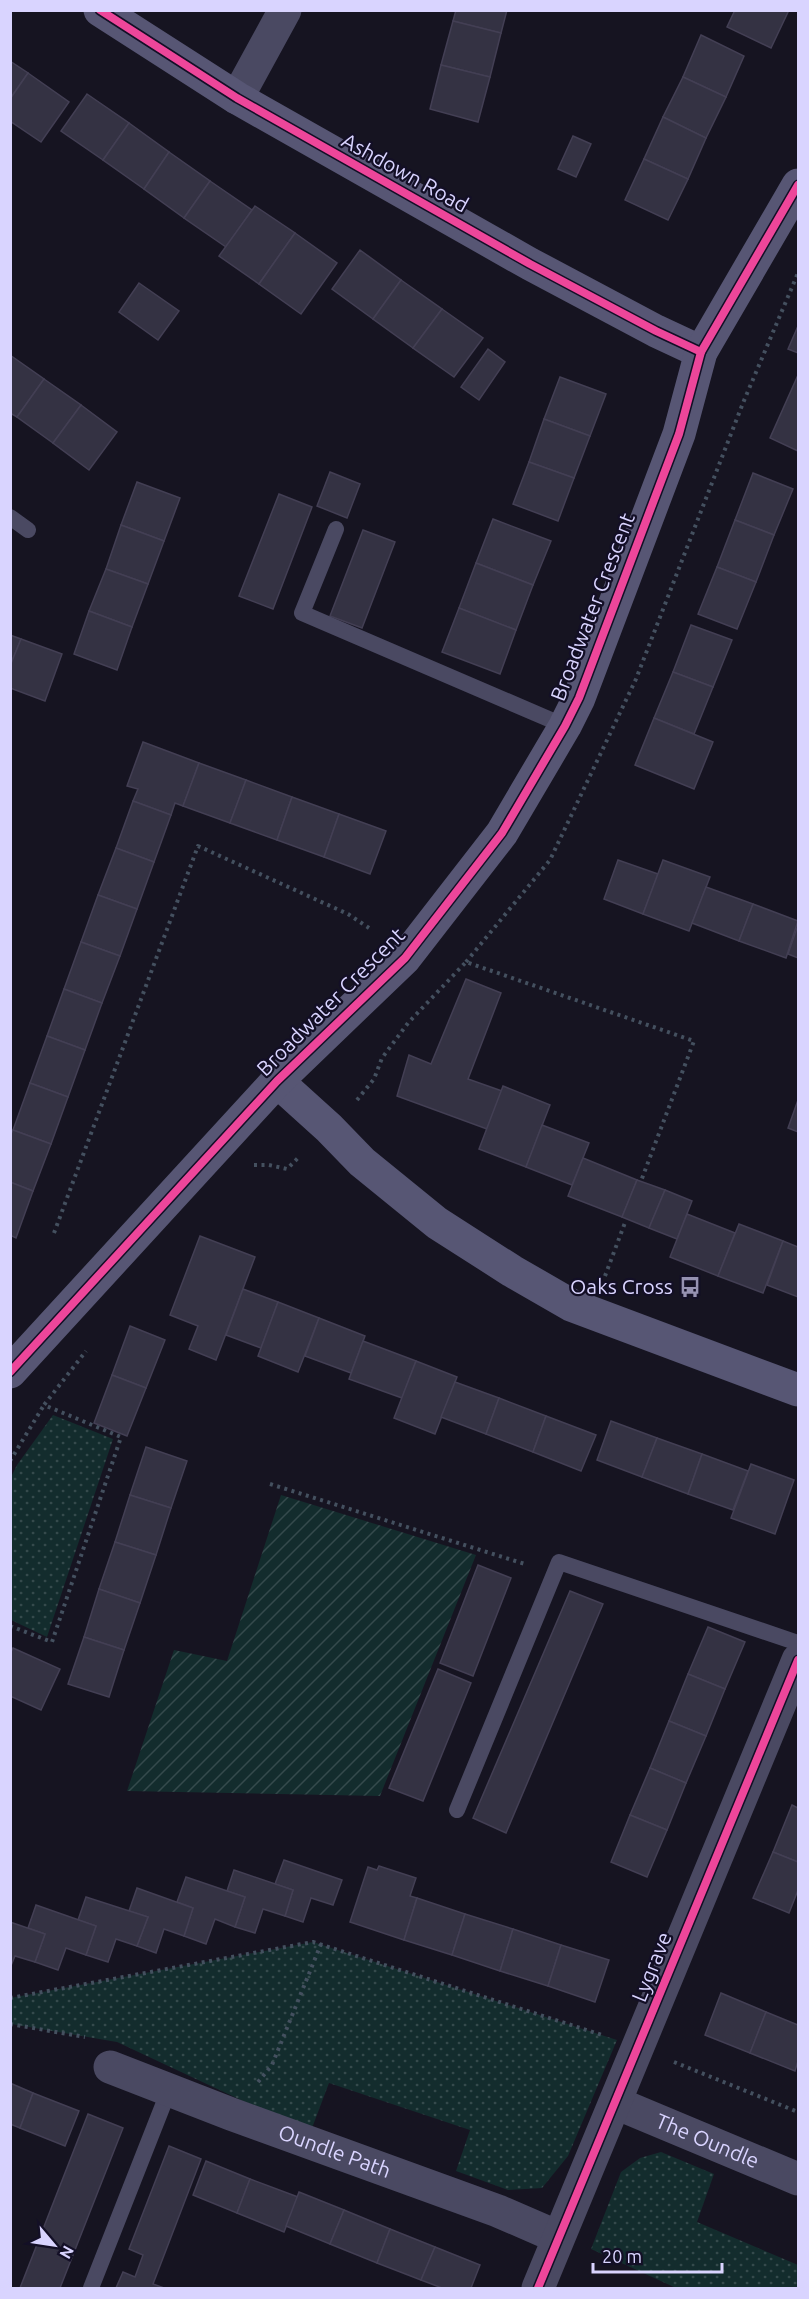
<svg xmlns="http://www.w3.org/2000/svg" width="809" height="2299" font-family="Ubuntu,sans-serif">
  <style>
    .grass { fill: url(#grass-dots) }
    .garden { fill: url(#garden-furrows) }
    .building { fill: #343243; stroke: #433f54; stroke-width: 1.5 }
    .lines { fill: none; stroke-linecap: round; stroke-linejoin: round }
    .path { stroke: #44505f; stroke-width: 4; stroke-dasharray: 3 4.5; stroke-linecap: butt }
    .lane { stroke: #4a4962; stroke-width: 16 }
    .street { stroke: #4a4962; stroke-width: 33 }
    .secondary { stroke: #575674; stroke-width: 33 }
    .cycleway-casing { stroke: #130f26; stroke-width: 11 }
    .cycleway { stroke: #ed469a; stroke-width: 8 }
    .labels { text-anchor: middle; stroke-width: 4.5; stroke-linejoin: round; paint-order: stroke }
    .street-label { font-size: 21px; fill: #d9d4ff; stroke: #130f26 }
    .poi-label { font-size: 21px; fill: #d9d4ff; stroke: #130f26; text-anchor: end }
  </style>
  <defs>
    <pattern id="grass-dots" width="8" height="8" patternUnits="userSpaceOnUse" patternTransform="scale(1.5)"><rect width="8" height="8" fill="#132c2d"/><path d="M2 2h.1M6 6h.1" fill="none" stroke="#354a4c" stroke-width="1.8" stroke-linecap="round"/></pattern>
    <pattern id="garden-furrows" width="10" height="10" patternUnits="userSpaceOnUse" patternTransform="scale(1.5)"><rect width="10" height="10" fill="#132c2d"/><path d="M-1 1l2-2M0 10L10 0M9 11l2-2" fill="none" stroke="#354a4c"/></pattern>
  </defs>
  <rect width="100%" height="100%" fill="#161421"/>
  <g class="grass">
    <path d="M53 1415 113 1439 47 1637 11 1620 10 1479 17 1465Z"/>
    <path d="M313 1942 617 2040 568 2156 542 2188 508 2190 456 2171 470 2130 329 2083 312 2128 243 2101 117 2042 11 2024 10 1998Z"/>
    <path d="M661 2152 714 2174 697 2222 798 2265V2288H676L591 2249 621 2172 640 2158Z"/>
  </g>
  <path class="garden" d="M281 1495 476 1555 380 1796 127 1791 174 1650 227 1661Z"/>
  <g class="building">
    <path d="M456 10H507L501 33 453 21Z"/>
    <path d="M735 10H789L771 48 727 27Z"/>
    <path d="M453 21 501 33 490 77 441 65Z"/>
    <path d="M701 35 744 56 726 97 683 77Z"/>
    <path d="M10 61 28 73 10 99Z"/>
    <path d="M441 65 490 77 478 122 430 109Z"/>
    <path d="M28 73 69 102 41 142 10 121V99Z"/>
    <path d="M683 77 726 97 706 138 663 117Z"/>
    <path d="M87 94 129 123 103 160 61 131Z"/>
    <path d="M663 117 706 138 688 179 644 159Z"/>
    <path d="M129 123 169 152 144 189 103 160Z"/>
    <path d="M573 136 591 144 576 177 558 169Z"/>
    <path d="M169 152 210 181 184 218 144 189Z"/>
    <path d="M644 159 688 179 668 220 625 200Z"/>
    <path d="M210 181 252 210 226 247 184 218Z"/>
    <path d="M255 206 295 233 259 284 219 256Z"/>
    <path d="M295 233 337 263 301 314 259 284Z"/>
    <path d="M360 250 401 280 373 319 332 289Z"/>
    <path d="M401 280 442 309 413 348 373 319Z"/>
    <path d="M139 283 179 311 158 340 119 312Z"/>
    <path d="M442 309 483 338 454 377 413 348Z"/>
    <path d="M798 326V353L788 349Z"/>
    <path d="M488 349 505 362 479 400 461 387Z"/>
    <path d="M10 355 44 379 17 417 10 413Z"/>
    <path d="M798 375V451L770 438Z"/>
    <path d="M560 377 606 394 590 436 544 419Z"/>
    <path d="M44 379 81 405 53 443 17 417Z"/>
    <path d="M81 405 117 432 89 470 53 443Z"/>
    <path d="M544 419 590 436 574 478 529 462Z"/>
    <path d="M529 462 574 478 558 521 513 504Z"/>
    <path d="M330 472 360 484 347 518 317 506Z"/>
    <path d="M753 473 793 489 774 535 735 520Z"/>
    <path d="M137 482 180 498 164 541 121 525Z"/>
    <path d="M279 494 312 507 273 609 239 596Z"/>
    <path d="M493 519 551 541 533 585 476 563Z"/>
    <path d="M735 520 774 535 756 582 717 567Z"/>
    <path d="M121 525 164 541 148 584 106 569Z"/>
    <path d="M363 530 395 542 362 628 330 616Z"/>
    <path d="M476 563 533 585 516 630 459 608Z"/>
    <path d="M717 567 756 582 737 629 698 614Z"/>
    <path d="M106 569 148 584 132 627 89 611Z"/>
    <path d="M459 608 516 630 500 674 442 652Z"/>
    <path d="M89 611 132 627 117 670 74 654Z"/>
    <path d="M691 625 732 640 713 687 673 672Z"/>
    <path d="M10 635 21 639 10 666Z"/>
    <path d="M21 639 62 654 45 701 10 688V666Z"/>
    <path d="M673 672 713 687 694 734 654 718Z"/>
    <path d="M654 718 713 742 694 789 635 765Z"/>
    <path d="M143 742 199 763 183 806 175 803 171 815 133 801 138 789 127 786Z"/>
    <path d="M199 763 246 780 230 823 183 806Z"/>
    <path d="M246 780 292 797 277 840 230 823Z"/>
    <path d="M292 797 339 814 324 857 277 840Z"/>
    <path d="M133 801 171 815 154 862 116 848Z"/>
    <path d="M339 814 386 831 370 874 324 857Z"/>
    <path d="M116 848 154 862 137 909 98 895Z"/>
    <path d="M618 860 658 874 643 914 604 899Z"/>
    <path d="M663 860 710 877 689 931 643 914Z"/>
    <path d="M706 887 753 904 739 941 692 923Z"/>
    <path d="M98 895 137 909 120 956 81 942Z"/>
    <path d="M753 904 798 921 786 958 739 941Z"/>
    <path d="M798 925V958L788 954Z"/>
    <path d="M81 942 120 956 102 1003 64 989Z"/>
    <path d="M466 979 501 993 468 1079 502 1091 487 1129 397 1096 409 1055 431 1064Z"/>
    <path d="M64 989 102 1003 85 1050 47 1036Z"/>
    <path d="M47 1036 85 1050 68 1097 30 1083Z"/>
    <path d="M30 1083 68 1097 51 1144 13 1130Z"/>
    <path d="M503 1086 550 1105 526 1167 479 1149Z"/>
    <path d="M798 1100V1132L788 1128Z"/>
    <path d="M542 1125 589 1143 572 1185 526 1167Z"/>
    <path d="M13 1130 51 1144 33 1191 10 1182V1136Z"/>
    <path d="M583 1158 637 1180 622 1217 568 1196Z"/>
    <path d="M637 1180 665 1190 649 1228 622 1217Z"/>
    <path d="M10 1182 33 1191 16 1238 10 1235Z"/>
    <path d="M665 1190 692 1201 677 1239 649 1228Z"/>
    <path d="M687 1214 735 1233 718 1276 670 1257Z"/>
    <path d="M739 1224 783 1241 763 1293 718 1276Z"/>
    <path d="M200 1236 255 1257 216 1360 189 1349 198 1326 170 1315Z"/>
    <path d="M783 1241 798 1247V1297L767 1285Z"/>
    <path d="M243 1289 278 1302 261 1348 226 1335Z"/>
    <path d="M278 1302 319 1318 298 1372 258 1356Z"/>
    <path d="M319 1318 365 1336 351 1373 305 1356Z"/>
    <path d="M130 1326 165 1340 146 1388 112 1375Z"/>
    <path d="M363 1341 416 1361 402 1398 349 1379Z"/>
    <path d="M416 1361 457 1377 435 1434 394 1418Z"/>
    <path d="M112 1375 146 1388 127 1436 94 1423Z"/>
    <path d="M455 1382 499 1398 486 1434 441 1417Z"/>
    <path d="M499 1398 546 1416 533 1452 486 1434Z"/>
    <path d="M546 1416 596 1435 581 1471 533 1452Z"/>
    <path d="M611 1421 657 1438 642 1477 597 1460Z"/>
    <path d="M657 1438 702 1454 688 1494 642 1477Z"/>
    <path d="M146 1447 187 1461 171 1508 130 1495Z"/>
    <path d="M702 1454 748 1471 733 1510 688 1494Z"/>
    <path d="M751 1464 794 1480 775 1534 731 1518Z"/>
    <path d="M130 1495 171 1508 156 1555 115 1542Z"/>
    <path d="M115 1542 156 1555 140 1603 99 1589Z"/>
    <path d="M478 1565 511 1578 473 1676 440 1663Z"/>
    <path d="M99 1589 140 1603 124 1650 84 1637Z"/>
    <path d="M570 1591 603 1604 506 1833 473 1818Z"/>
    <path d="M708 1627 745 1642 725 1689 688 1674Z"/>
    <path d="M84 1637 124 1650 109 1697 68 1684Z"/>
    <path d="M13 1648 60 1669 41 1710 10 1696V1654Z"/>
    <path d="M438 1669 471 1683 423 1801 389 1788Z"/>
    <path d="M688 1674 725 1689 706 1736 669 1721Z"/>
    <path d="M669 1721 706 1736 686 1783 650 1768Z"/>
    <path d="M650 1768 686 1783 667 1830 630 1815Z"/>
    <path d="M792 1805 798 1808V1862L773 1852Z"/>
    <path d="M630 1815 667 1830 647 1877 611 1862Z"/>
    <path d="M773 1852 798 1862V1890L789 1913 753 1898Z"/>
    <path d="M284 1860 342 1880 333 1905 311 1898 303 1922 285 1916 293 1890 275 1884Z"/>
    <path d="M379 1866 416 1878 410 1896 417 1898 404 1940 350 1922 368 1867 377 1870Z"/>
    <path d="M234 1870 293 1890 285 1916 263 1909 255 1933 235 1927 245 1897 227 1891Z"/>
    <path d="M186 1877 245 1897 235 1927 215 1919 206 1944 184 1936 193 1908 177 1902Z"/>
    <path d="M137 1888 193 1908 184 1936 164 1929 156 1953 137 1946 148 1917 129 1911Z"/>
    <path d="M86 1897 148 1917 137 1946 116 1939 108 1962 86 1955 96 1926 78 1920Z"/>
    <path d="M417 1898 465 1914 452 1955 404 1940Z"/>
    <path d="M36 1905 96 1926 86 1955 66 1948 58 1970 35 1962 45 1934 28 1928Z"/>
    <path d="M465 1914 513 1929 500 1971 452 1955Z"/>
    <path d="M10 1922 45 1934 35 1962 15 1956 10 1968Z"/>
    <path d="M513 1929 561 1945 548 1986 500 1971Z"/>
    <path d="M561 1945 609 1960 595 2002 548 1986Z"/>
    <path d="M721 1993 766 2012 750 2053 705 2035Z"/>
    <path d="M766 2012 798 2025V2061L795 2071 750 2053Z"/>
    <path d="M10 2083 33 2093 20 2128 10 2124Z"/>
    <path d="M33 2093 79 2111 65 2146 20 2128Z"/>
    <path d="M88 2114 123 2128 60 2288H20Z"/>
    <path d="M169 2146 201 2159 153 2284 164 2288H116L123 2272 135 2277 143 2255 129 2249Z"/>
    <path d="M206 2161 250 2179 237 2213 193 2195Z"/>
    <path d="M250 2179 298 2197 284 2232 237 2213Z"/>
    <path d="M299 2192 344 2210 330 2244 286 2226Z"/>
    <path d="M344 2210 390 2229 377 2263 330 2244Z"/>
    <path d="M390 2229 435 2247 421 2280 377 2263Z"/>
    <path d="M435 2247 480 2265 471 2288H442L421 2280Z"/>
  </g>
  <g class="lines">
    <g class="path">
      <path d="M466 962 550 860 636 679 743 403 798 273"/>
      <path d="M357 1100 374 1079 382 1058 408 1023 466 962 694 1041 641 1181"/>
      <path d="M254 1165H269L287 1169 300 1156"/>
      <path d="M54 1233 198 846 348 914 369 928"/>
      <path d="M605 1276 626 1220"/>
      <path d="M10 1461 44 1405"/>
      <path d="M270 1484 525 1564"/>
      <path d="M10 1626 52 1642 121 1437 44 1405 86 1351"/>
      <path d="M10 1998 313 1942 602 2035"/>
      <path d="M10 2024 85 2037"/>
      <path d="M674 2062 798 2112"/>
      <path d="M258 2082 272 2065 321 1944"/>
    </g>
    <g class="lane">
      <path d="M10 517 28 530"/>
      <path d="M336 529 302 613 565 726"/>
      <path d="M457 1810 559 1562 798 1643"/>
      <path d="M91 2288 169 2090"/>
    </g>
    <g class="street">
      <path d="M237 98 285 10"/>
      <path id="s1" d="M110 2067 231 2114 498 2211 558 2237"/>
      <path id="s2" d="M616 2103 798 2179"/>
      <path d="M538 2288 798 1660"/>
    </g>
    <g class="secondary">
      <path d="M100 10 237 98 530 264 656 331 701 352"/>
      <path d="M277 1081 329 1128 362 1162 437 1223 512 1271 571 1305 798 1390"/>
      <path d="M10 1372 277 1081 405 958 502 833 565 726 579 698 679 434 701 352 798 185"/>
    </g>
    <defs>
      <g id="cycleway">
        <path d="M100 10 237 98 530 264 656 331 701 352"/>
        <path d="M10 1372 277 1081 405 958 502 833 565 726 579 698 679 434 701 352 798 185"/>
        <path d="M538 2288 798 1660"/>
      </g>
    </defs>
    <use href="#cycleway" class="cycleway-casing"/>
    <use href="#cycleway" class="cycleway"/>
  </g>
  <defs>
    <symbol id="bus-bare" viewBox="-9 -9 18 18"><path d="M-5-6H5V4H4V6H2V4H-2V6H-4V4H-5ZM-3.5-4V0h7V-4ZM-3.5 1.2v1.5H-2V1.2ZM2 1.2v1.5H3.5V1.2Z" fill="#9591b1" stroke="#130f26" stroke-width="2.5" paint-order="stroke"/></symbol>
  </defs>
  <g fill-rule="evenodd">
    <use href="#bus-bare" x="675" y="1272" width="30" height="30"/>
  </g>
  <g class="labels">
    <g class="street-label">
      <text transform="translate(405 173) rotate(29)" y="7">Ashdown Road</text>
      <text transform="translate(593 607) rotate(-69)" y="7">Broadwater Crescent</text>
      <text transform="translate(331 1002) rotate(-45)" y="7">Broadwater Crescent</text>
      <text transform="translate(652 1967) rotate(-68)" y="7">Lygrave</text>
      <text dy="7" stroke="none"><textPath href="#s2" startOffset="99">The Oundle</textPath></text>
      <text dy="7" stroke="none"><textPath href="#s1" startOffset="240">Oundle Path</textPath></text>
    </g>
    <g class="poi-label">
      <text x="673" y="1294">Oaks Cross</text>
    </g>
  </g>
  <rect width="809" height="2299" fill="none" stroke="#d9d4ff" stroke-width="24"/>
  <g transform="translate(54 2245) rotate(119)" stroke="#130f26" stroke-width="4.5" paint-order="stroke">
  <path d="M0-4.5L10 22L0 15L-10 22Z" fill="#d9d4ff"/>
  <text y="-9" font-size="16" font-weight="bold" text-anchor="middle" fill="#d9d4ff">N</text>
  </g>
  <path d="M593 2263v9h129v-9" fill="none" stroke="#d9d4ff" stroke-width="3"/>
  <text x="602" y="2263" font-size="18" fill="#d9d4ff" stroke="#130f26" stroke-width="4.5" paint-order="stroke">20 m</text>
</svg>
